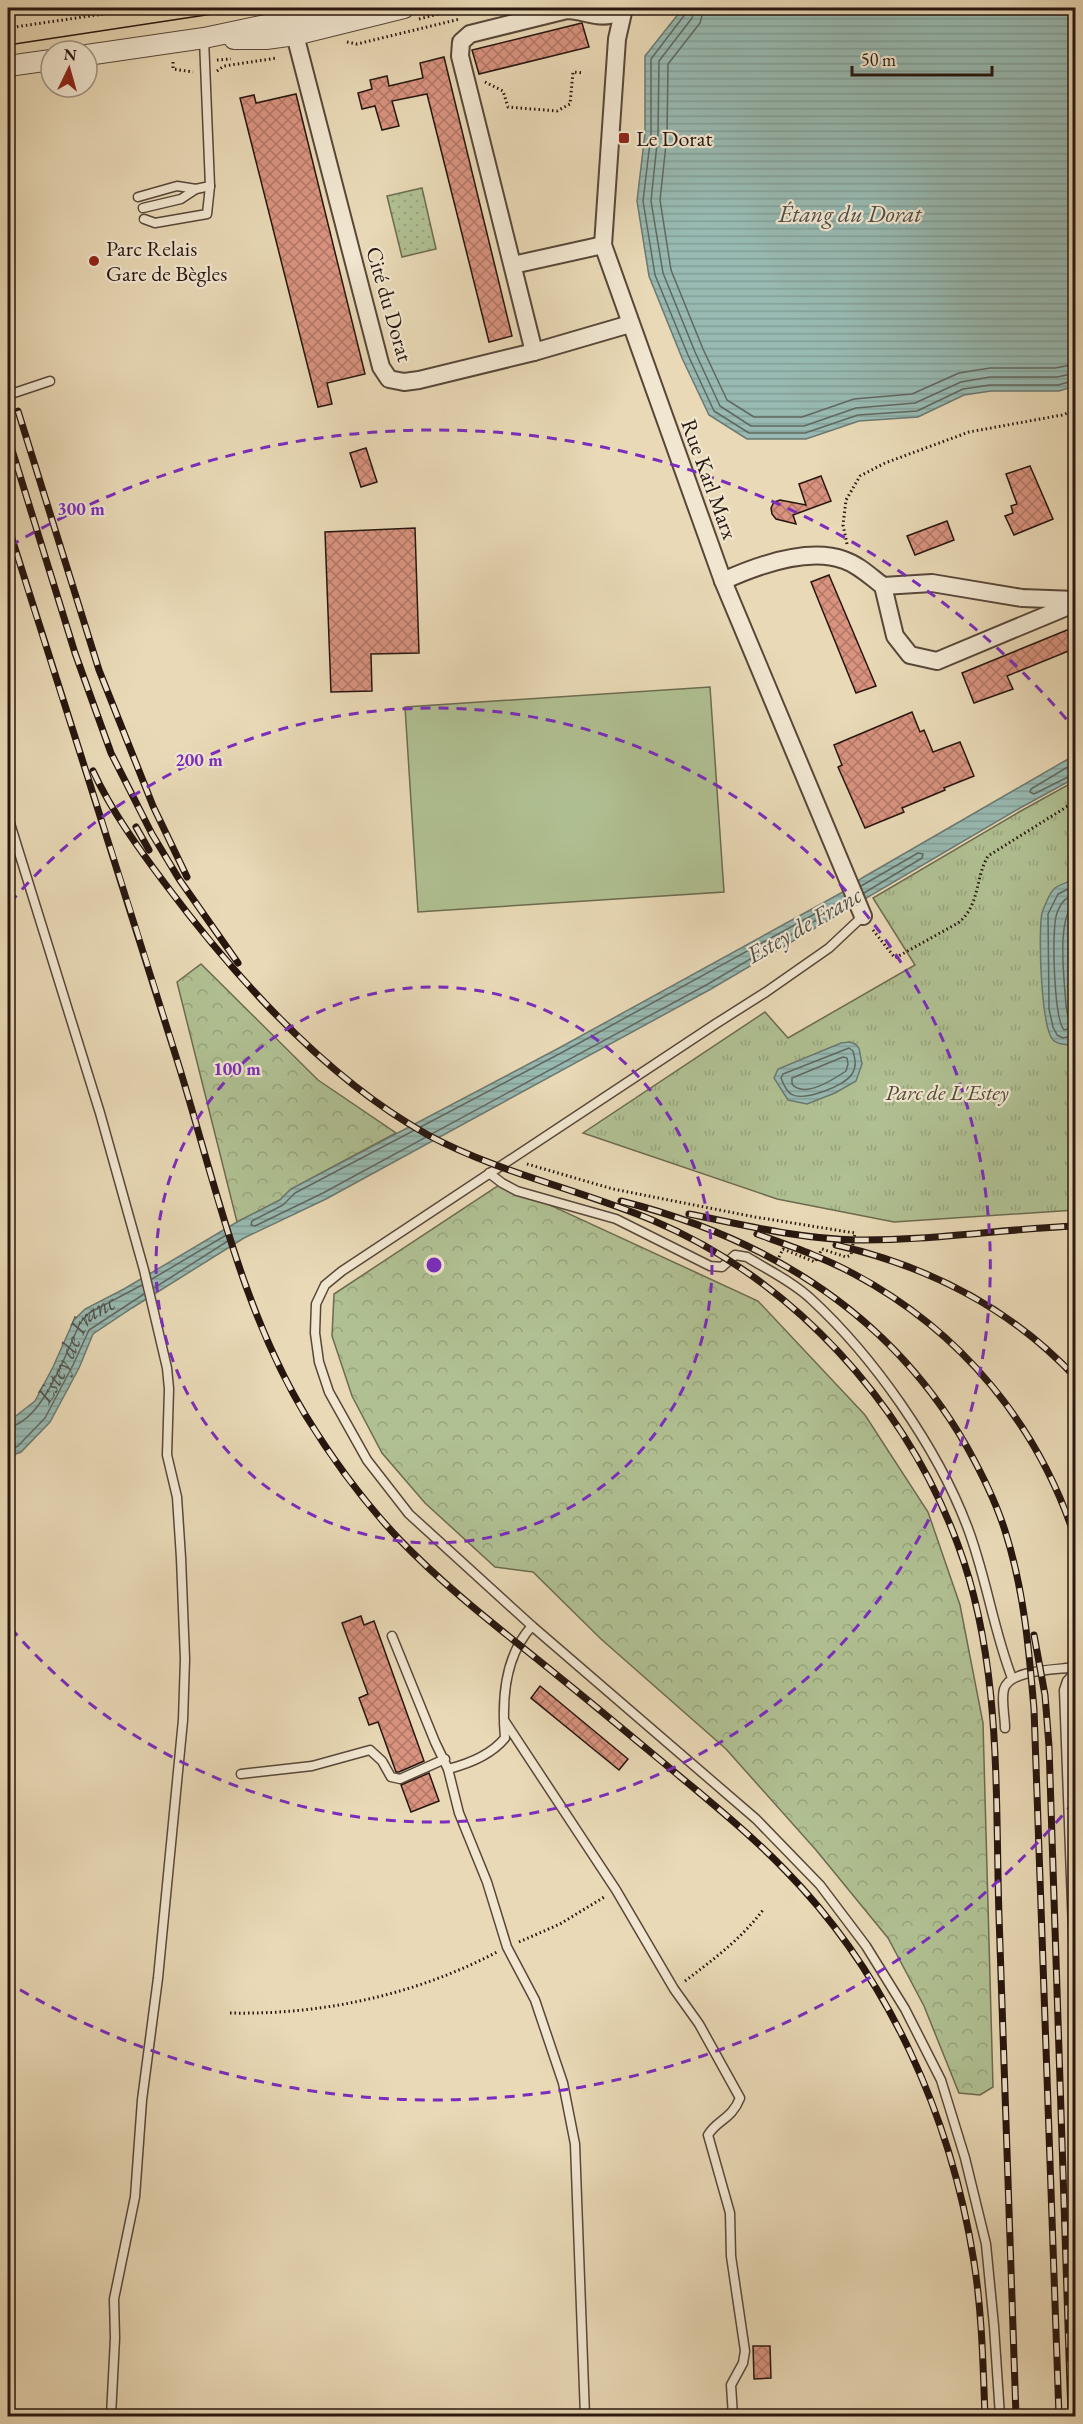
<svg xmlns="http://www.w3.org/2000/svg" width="1083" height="2424" font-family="'EB Garamond',serif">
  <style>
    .grass { fill: url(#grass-dots); stroke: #6c6b50; stroke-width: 1.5 }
    .forest { fill: url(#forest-crowns); stroke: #6c6b50; stroke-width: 1.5 }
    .park { fill: url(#park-tufts); stroke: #6c6b50; stroke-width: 1.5 }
    .pitch { fill: #b0c092; stroke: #6c6b50; stroke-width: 1.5 }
    .water { fill: url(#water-rules); stroke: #6b7871; stroke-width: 1.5 }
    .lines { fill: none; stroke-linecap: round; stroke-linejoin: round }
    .shore { stroke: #606860; stroke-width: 1.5 }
    .building { fill: url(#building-cross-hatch); stroke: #27160f; stroke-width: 1.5 }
    .service-casing { stroke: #584739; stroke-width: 11 }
    .minor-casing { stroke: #584739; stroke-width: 20 }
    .tertiary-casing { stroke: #584739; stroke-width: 22 }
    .path { stroke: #27160f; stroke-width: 3; stroke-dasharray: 1.5 3; stroke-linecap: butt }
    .service { stroke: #f1e6d0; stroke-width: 8 }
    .minor { stroke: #f1e6d0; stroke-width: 16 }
    .tertiary { stroke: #f1e6d0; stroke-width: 20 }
    .tram { stroke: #27160f; stroke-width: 1.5 }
    .rail-casing { stroke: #27160f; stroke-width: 7 }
    .rail { stroke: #f1e6d0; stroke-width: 4.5; stroke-dasharray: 14; stroke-linecap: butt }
    .ring { fill: none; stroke: #7b2cbf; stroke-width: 3; stroke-dasharray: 10 8 }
    .poi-dot { fill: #8f2418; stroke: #f1e6d0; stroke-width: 2 }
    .labels { text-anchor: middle; stroke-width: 4.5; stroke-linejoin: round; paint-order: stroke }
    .poi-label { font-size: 22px; fill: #27160f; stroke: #f1e6d0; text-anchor: start }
    .street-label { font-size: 22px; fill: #27160f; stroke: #f1e6d0 }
    .park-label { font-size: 22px; font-style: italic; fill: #504936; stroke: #f1e6d0 }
    .water-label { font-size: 24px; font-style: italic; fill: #4f4f48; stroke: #f1e6d0 }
    .centre { fill: #7b2cbf; stroke: #f1e6d0; stroke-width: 3 }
    .ring-label { font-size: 18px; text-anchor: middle; font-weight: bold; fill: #7b2cbf; stroke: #f1e6d0; stroke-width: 4.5; stroke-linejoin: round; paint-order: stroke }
  </style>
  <defs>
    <pattern id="grass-dots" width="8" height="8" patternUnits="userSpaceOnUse" patternTransform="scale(1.5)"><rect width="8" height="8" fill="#b0c092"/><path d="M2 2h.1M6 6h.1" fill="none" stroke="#97a47d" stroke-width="1.8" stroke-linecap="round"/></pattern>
    <pattern id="forest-crowns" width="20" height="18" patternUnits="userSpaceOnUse" patternTransform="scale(1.5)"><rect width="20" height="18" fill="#b0c092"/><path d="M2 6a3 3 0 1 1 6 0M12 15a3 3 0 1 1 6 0" fill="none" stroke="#97a47d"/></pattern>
    <pattern id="park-tufts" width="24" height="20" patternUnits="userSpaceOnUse" patternTransform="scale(1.5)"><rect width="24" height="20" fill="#b0c092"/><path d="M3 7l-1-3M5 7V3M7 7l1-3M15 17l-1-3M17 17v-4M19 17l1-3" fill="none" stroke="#97a47d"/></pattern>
    <pattern id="water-rules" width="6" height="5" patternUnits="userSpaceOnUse" patternTransform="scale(1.5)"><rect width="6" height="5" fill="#98bab2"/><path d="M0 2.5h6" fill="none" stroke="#839f98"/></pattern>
    <pattern id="building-cross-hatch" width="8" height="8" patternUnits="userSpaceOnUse" patternTransform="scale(1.5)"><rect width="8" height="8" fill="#d9937f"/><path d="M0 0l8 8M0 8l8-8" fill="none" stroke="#b07766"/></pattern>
  </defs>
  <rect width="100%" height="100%" fill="#e9d9b6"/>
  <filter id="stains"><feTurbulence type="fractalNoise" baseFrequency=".00333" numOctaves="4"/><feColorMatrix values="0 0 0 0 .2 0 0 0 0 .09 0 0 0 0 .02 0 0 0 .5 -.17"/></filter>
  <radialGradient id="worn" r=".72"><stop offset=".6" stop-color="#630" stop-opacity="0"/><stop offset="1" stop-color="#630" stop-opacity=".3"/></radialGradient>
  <path class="grass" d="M422 188 436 249 402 257 387 196Z"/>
  <g class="forest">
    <path d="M201 964 318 1080 396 1133 291 1189 280 1200 237 1222 177 982Z"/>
    <path d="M502 1183 758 1301 865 1415 928 1512 960 1605 983 1723 993 2087 980 2095 959 2093 924 2006 888 1938 816 1850 726 1749 601 1639 533 1572 495 1567 425 1503 382 1453 352 1396 332 1336 334 1294Z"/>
  </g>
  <path class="park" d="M1075 781V1210L894 1222 777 1199 583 1133 765 1012 788 1038 915 965 873 898 1019 812Z"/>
  <path class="pitch" d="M710 687 724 892 418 912 405 707Z"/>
  <g class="water">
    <path d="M683 8H1075V386L1059 391H991L964 395 918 417 859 421 806 439H747L709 415 682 358 649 276 637 201 645 133V56Z"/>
    <path d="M1075 755V778L1020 808 711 989 326 1199 244 1238 132 1308 93 1334 79 1368 50 1422 21 1452 8 1457V1422L35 1401 53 1367 74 1320 85 1309 124 1289 237 1222 280 1200 291 1189 559 1048 841 893 862 878Z"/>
    <path d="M1075 879V1037L1071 1045C1064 1044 1058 1045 1053 1040 1041 1027 1038 932 1042 913 1044 907 1050 892 1055 888 1060 884 1069 882 1075 879Z"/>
    <path d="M850 1042 855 1044 859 1048 862 1064 856 1081 835 1093 807 1104 788 1100 774 1078 778 1069 841 1043Z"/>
  </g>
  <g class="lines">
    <g class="shore">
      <path d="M687 8 686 13 651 59V134L643 201 655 275 688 355 714 411 749 433H805L858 415 917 411 963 389 990 385H1058L1076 380"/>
      <path d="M695 8 692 18 659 61 658 134 651 201 663 273 695 352 720 406 751 426H804L856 408 915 403 961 382 990 377H1057L1076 373"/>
      <path d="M704 8 700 23 668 64 667 135 660 200 671 270 703 349 727 400 754 417H802L854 399 912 394 959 373 990 368H1055L1076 364"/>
      <path d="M1076 762 1031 789 1030 792 1034 794 1076 773"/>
      <path d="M1076 885 1058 894 1048 914 1049 1009 1053 1027 1057 1035 1063 1038 1076 1035"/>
      <path d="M861 886 918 853 923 854 922 858 864 893"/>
      <path d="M1076 894C1065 898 1061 902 1057 913 1051 928 1054 1018 1064 1030L1076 1027"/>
      <path d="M1076 904C1055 913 1065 986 1066 1006L1068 1017 1076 1018"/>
      <path d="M822 910 826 911 825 915 708 984 323 1193 255 1226 251 1225 252 1221 283 1205 295 1193 561 1053Z"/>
      <path d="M849 1048 853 1051C855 1059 857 1066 852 1074 845 1086 803 1102 791 1094 786 1091 783 1083 781 1078L783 1074Z"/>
      <path d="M843 1057 847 1058 848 1064 846 1071C834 1079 804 1099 792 1084V1078Z"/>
      <path d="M152 1279 228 1234 232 1235 231 1239 154 1288"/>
      <path id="s1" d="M8 1427C42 1423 67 1351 80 1323L89 1313 142 1285"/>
      <path d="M8 1451 18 1446 45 1418 73 1365 89 1330 144 1294"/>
    </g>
  </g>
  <g class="building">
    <path d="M582 23 589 47 479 74 472 50Z"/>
    <path d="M444 57 512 336 489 342 427 94 392 101 399 126 382 130 375 106 362 109 358 93 372 89 370 80 387 76 389 86 423 78 420 63Z"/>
    <path d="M296 94 365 374 327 383 332 404 318 407 240 98 254 95 256 103Z"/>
    <path d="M366 448 377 482 361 487 350 453Z"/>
    <path d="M1030 466 1053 519 1014 535 1005 516 1013 513 1011 506 1017 504 1006 474Z"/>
    <path d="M821 476 831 501 793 515 796 524 776 519 772 514 771 508 774 502 780 500 806 505 799 484Z"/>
    <path d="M947 521 954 540 915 555 907 536Z"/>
    <path d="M415 528 419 653 371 654 372 691 331 692 325 532Z"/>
    <path d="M829 575 876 686 856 693 811 582Z"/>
    <path d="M1072 628 1076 635V648L1007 676 1013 689 974 703 962 673Z"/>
    <path d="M912 712 920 732 924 730 933 752 960 742 974 776 944 788 945 790 902 808 904 812 865 828 838 767 842 765 834 745Z"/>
    <path d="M361 1616 364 1625 374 1621 424 1761 399 1772H396L378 1722 369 1725 359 1698 368 1694 342 1623Z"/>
    <path d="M540 1686 628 1759 619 1770 531 1698Z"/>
    <path d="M429 1773 439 1801 411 1812 401 1785Z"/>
    <path d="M753 2346H770L771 2378 754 2379Z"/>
  </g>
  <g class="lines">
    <defs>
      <g id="service">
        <path d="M138 197 177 186 196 189 210 186"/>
        <path d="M143 208 181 199 196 189"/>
        <path d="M144 219 155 223 207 214 210 186 204 39"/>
        <path d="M8 395 50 381"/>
        <path d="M8 817 100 1113 144 1270 167 1368 169 1389 167 1455 177 1497 181 1558 185 1659 183 1720 158 1978 142 2100 135 2197 114 2299 115 2338 111 2416"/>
        <path d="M863 916 829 948 766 992 717 1023 342 1271 325 1285 316 1304 315 1333 319 1362 329 1392 367 1460 409 1514 532 1626 756 1819 820 1885 866 1946 905 2009 941 2080 965 2158 986 2244 994 2326 1000 2416"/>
        <path d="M489 1173 502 1183 517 1191 616 1219 710 1266 722 1267 735 1255 747 1257C768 1270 793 1282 811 1299 873 1356 937 1447 967 1526 986 1575 993 1629 1012 1678"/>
        <path d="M532 1626C509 1651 503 1686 504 1720L616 1890 674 1989 699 2024 740 2098C732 2119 717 2120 708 2135L730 2213 731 2256 745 2351 743 2363 731 2385 733 2416"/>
        <path d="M392 1636 435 1742 448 1769C468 1764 491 1755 505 1738L504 1723"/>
        <path d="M1076 1671 1067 1681 1064 1690 1076 2011"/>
        <path d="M1005 1728C1005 1716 1001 1700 1004 1689 1010 1669 1058 1670 1076 1667"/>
        <path d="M448 1769 459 1813 487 1882 507 1947 535 2000 563 2083 575 2144 585 2416"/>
        <path d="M241 1774 312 1766 370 1750 382 1761 391 1777 400 1779 445 1759"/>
      </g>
      <g id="minor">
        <path d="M624 8 617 39 603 245 723 581 863 916"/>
        <path d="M295 35 381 367 389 379 404 382 419 380 534 352 630 324"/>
        <path d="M513 265 603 245"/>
        <path d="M534 352 460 56 461 42 470 34 567 10C582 10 595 18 610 15"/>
        <path d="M723 581C756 566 808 547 844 560 859 565 871 577 883 586L932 583 1022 598 1076 600"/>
        <path d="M883 586 895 636 910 655 937 661 1076 603"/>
      </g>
      <g id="tertiary">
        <path d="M234 39H266L295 35 404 8"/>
        <path d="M87 55 204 38 346 8"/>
        <path d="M8 66 51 60"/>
      </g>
    </defs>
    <use href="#service" class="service-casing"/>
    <use href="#minor" class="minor-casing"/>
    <use href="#tertiary" class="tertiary-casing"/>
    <g class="path">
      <path d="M419 19 462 8"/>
      <path d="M8 28 144 8"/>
      <path d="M347 42 357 44 460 19"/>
      <path d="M217 60 231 59"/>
      <path d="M173 62V69L193 72"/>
      <path d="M217 71 224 66 277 58"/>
      <path d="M485 82 503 91 508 107 557 111 570 104 573 72 584 73"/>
      <path d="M847 544 843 525 846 500 860 476 885 463 969 432 1062 415 1076 410"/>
      <path d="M873 930 895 958 958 923C980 906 975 878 988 856L1076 801"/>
      <path d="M527 1164 613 1189 755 1217 855 1233 851 1255 846 1257 822 1249 815 1262 783 1249 778 1259"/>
      <path d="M519 1942 560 1924 606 1896"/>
      <path d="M685 1981C714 1959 741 1939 763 1910"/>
      <path d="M230 2013C322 2015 415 1995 497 1952"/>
    </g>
    <use href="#service" class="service"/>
    <use href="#minor" class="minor"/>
    <use href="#tertiary" class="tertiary"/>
    <path class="tram" d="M8 45 252 8"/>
    <defs>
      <g id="rail">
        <path d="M18 411 99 670 153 806 187 877"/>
        <path d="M8 437 75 653 111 753 152 834 179 879 238 963"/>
        <path d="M8 526C64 705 123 884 178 1063 215 1182 241 1308 306 1416 333 1460 364 1502 399 1539 448 1590 504 1632 558 1676 604 1713 649 1751 695 1789 726 1815 757 1841 785 1870 889 1976 951 2117 974 2262 982 2313 983 2365 985 2416"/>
        <path d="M93 771C112 812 139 849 166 885 235 977 327 1079 428 1135 499 1173 578 1189 652 1220 792 1279 906 1403 958 1545 1002 1663 995 1793 999 1916 1005 2083 1010 2250 1016 2416"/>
        <path d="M136 827 149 850"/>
        <path d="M621 1201C767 1238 891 1314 967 1447 982 1474 997 1504 1006 1534 1024 1591 1029 1650 1034 1709L1059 2416"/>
        <path d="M689 1214C744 1225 800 1239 856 1240 929 1241 1002 1229 1076 1226"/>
        <path d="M757 1234C790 1246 823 1257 854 1274 961 1331 1039 1425 1076 1541"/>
        <path d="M836 1245C927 1266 1011 1308 1076 1378"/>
        <path d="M1034 1635 1045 1695 1049 1746 1071 2416"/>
      </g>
    </defs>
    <use href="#rail" class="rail-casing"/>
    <use href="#rail" class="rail"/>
  </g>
  <g class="ring">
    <circle cx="434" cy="1265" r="278"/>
    <path d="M10 903A557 557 0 1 1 10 1627"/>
    <path d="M1074 1802A835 835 0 0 1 10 1984M10 546A835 835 0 0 1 1074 728"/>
  </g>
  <g class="poi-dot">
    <rect x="618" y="132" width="12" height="12" rx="3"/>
    <circle cx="94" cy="261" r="6"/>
  </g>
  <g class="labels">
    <g class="poi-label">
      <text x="636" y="146">Le Dorat</text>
      <text x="106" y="256">Parc Relais<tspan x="106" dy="25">Gare de Bègles</tspan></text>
    </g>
    <g class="street-label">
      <text transform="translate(390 304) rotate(74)" y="8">Cité du Dorat</text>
      <text transform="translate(710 479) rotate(70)" y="8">Rue Karl Marx</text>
    </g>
    <g class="park-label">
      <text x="947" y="1100">Parc de L'Estey</text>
    </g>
    <g class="water-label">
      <text x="850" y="222">Étang du Dorat</text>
      <text transform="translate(804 925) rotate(-30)" y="8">Estey de Franc</text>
      <text dy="8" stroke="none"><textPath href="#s1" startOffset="108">Estey de Franc</textPath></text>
    </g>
  </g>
  <circle cx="434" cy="1265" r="9" class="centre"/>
  <g class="ring-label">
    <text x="81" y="515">300 m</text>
    <text x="199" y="766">200 m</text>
    <text x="237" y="1075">100 m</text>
  </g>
  <rect width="1083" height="2424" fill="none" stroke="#e9d9b6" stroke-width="30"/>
  <rect x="9" y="9" width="1065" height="2406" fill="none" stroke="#27160f" stroke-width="3"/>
  <rect x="15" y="15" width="1053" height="2394" fill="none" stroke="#27160f" stroke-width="1.5"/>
  <g transform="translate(69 69) rotate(5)"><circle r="28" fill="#f1e6d0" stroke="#a09383" stroke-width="1.5"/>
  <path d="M0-4.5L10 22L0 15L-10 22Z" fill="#8f2418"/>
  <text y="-9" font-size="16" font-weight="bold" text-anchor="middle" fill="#27160f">N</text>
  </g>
  <path d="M852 66v9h140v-9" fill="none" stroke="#27160f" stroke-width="3"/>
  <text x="861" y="66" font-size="18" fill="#27160f" stroke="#f1e6d0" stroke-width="4.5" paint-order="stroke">50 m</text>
  <rect width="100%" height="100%" filter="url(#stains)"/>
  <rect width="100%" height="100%" fill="url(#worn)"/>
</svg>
